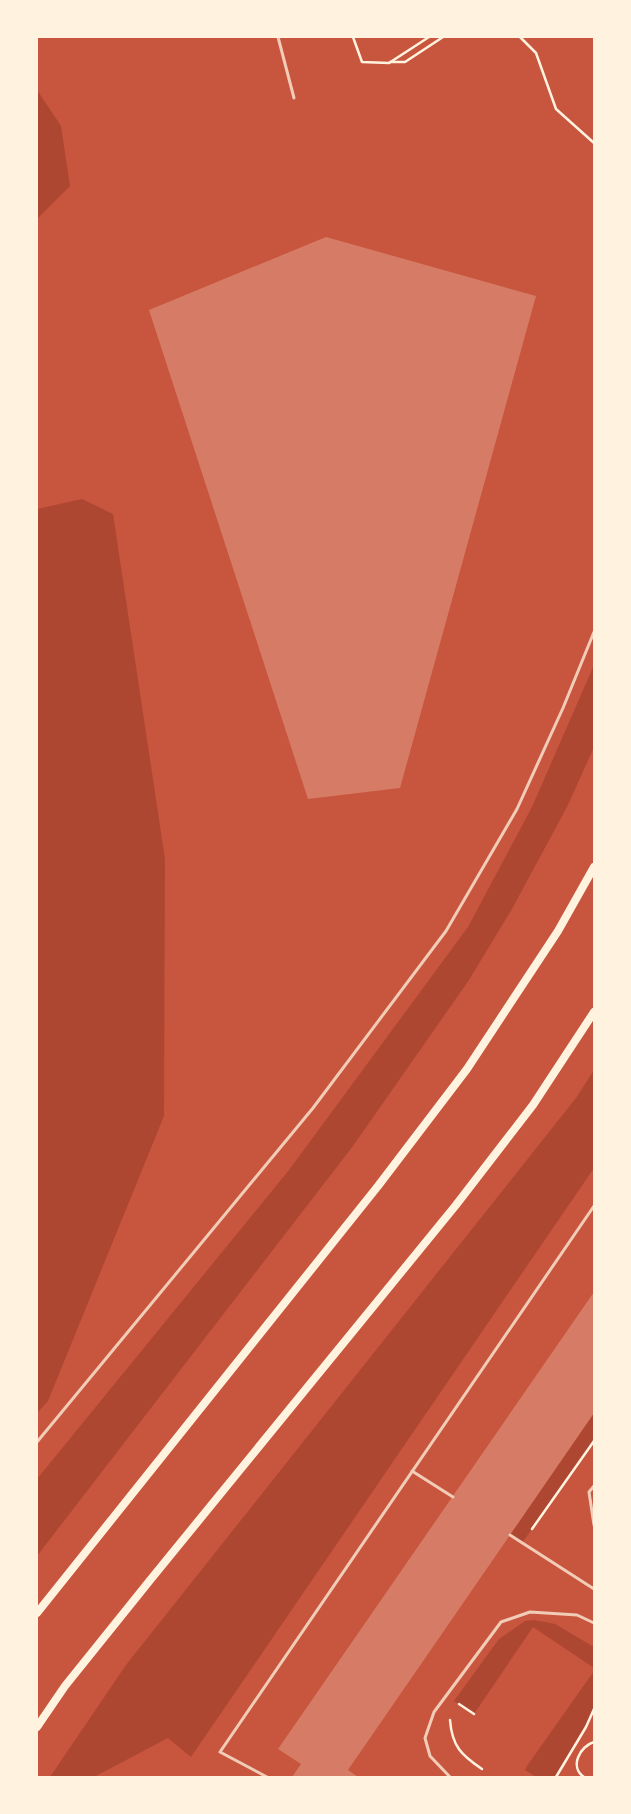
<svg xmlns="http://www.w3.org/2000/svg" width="631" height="1814" font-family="Arial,sans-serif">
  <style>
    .green { fill: #ae4732 }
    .building { fill: #d67c66 }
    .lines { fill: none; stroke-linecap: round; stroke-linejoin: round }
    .path { stroke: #fff3e0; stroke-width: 2.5 }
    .service { stroke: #f1ccb7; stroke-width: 3 }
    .secondary { stroke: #fff3e0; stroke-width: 8 }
  </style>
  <rect width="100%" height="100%" fill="#c8553d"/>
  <g class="green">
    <path d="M37 90 61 126 70 186 37 219Z"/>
    <path d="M82 499 113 514 165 859 164 1116 48 1401 37 1413V509Z"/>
    <path d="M594 665V747L568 805 512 909 469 980 353 1146 37 1556V1479L289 1170 468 927 532 807Z"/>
    <path d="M594 1070V1168L191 1757 168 1738 94 1777H50L126 1665 576 1098Z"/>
    <path d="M594 1413V1441L522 1543 510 1535Z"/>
    <path d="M534 1620 555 1624 594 1647V1668L533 1627 474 1714 454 1701 499 1639 525 1621Z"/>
    <path d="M594 1671V1711L557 1777H536L525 1770 527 1766Z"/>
  </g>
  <g class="building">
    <path d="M326 237 536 296 400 788 308 799 149 310Z"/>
    <path d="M594 1292V1413L348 1770 358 1777H292L301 1764 278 1749Z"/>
  </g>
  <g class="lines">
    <g class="path">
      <path d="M353 37 362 62 389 63 429 37"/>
      <path d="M520 37 536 53 556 109 594 143"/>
      <path d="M390 62H405L443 37"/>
      <path d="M532 1529 594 1441"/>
      <path d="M459 1704 474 1714"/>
      <path d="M450 1720C452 1746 461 1755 482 1769"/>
      <path d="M556 1777 586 1727 594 1709"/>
      <path d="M584 1777C569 1767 580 1746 594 1742"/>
    </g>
    <g class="service">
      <path d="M278 37 294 98"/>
      <path d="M37 1442 313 1108 446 931 517 809 563 708 594 632"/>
      <path d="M412 1471 453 1497"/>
      <path d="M594 1486 589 1492 594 1525"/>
      <path d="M510 1535 594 1589"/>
      <path d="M267 1777 220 1752 594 1206"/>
      <path d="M450 1777 430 1756 425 1738 434 1712 501 1622 530 1612 577 1615 594 1623"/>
    </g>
    <g class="secondary">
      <path d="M37 1613 378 1186 467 1069 558 931 594 867"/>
      <path d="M37 1727 65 1686 151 1579 456 1205 533 1105 594 1012"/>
    </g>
  </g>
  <rect width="631" height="1814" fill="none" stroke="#fff3e0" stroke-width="76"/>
</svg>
